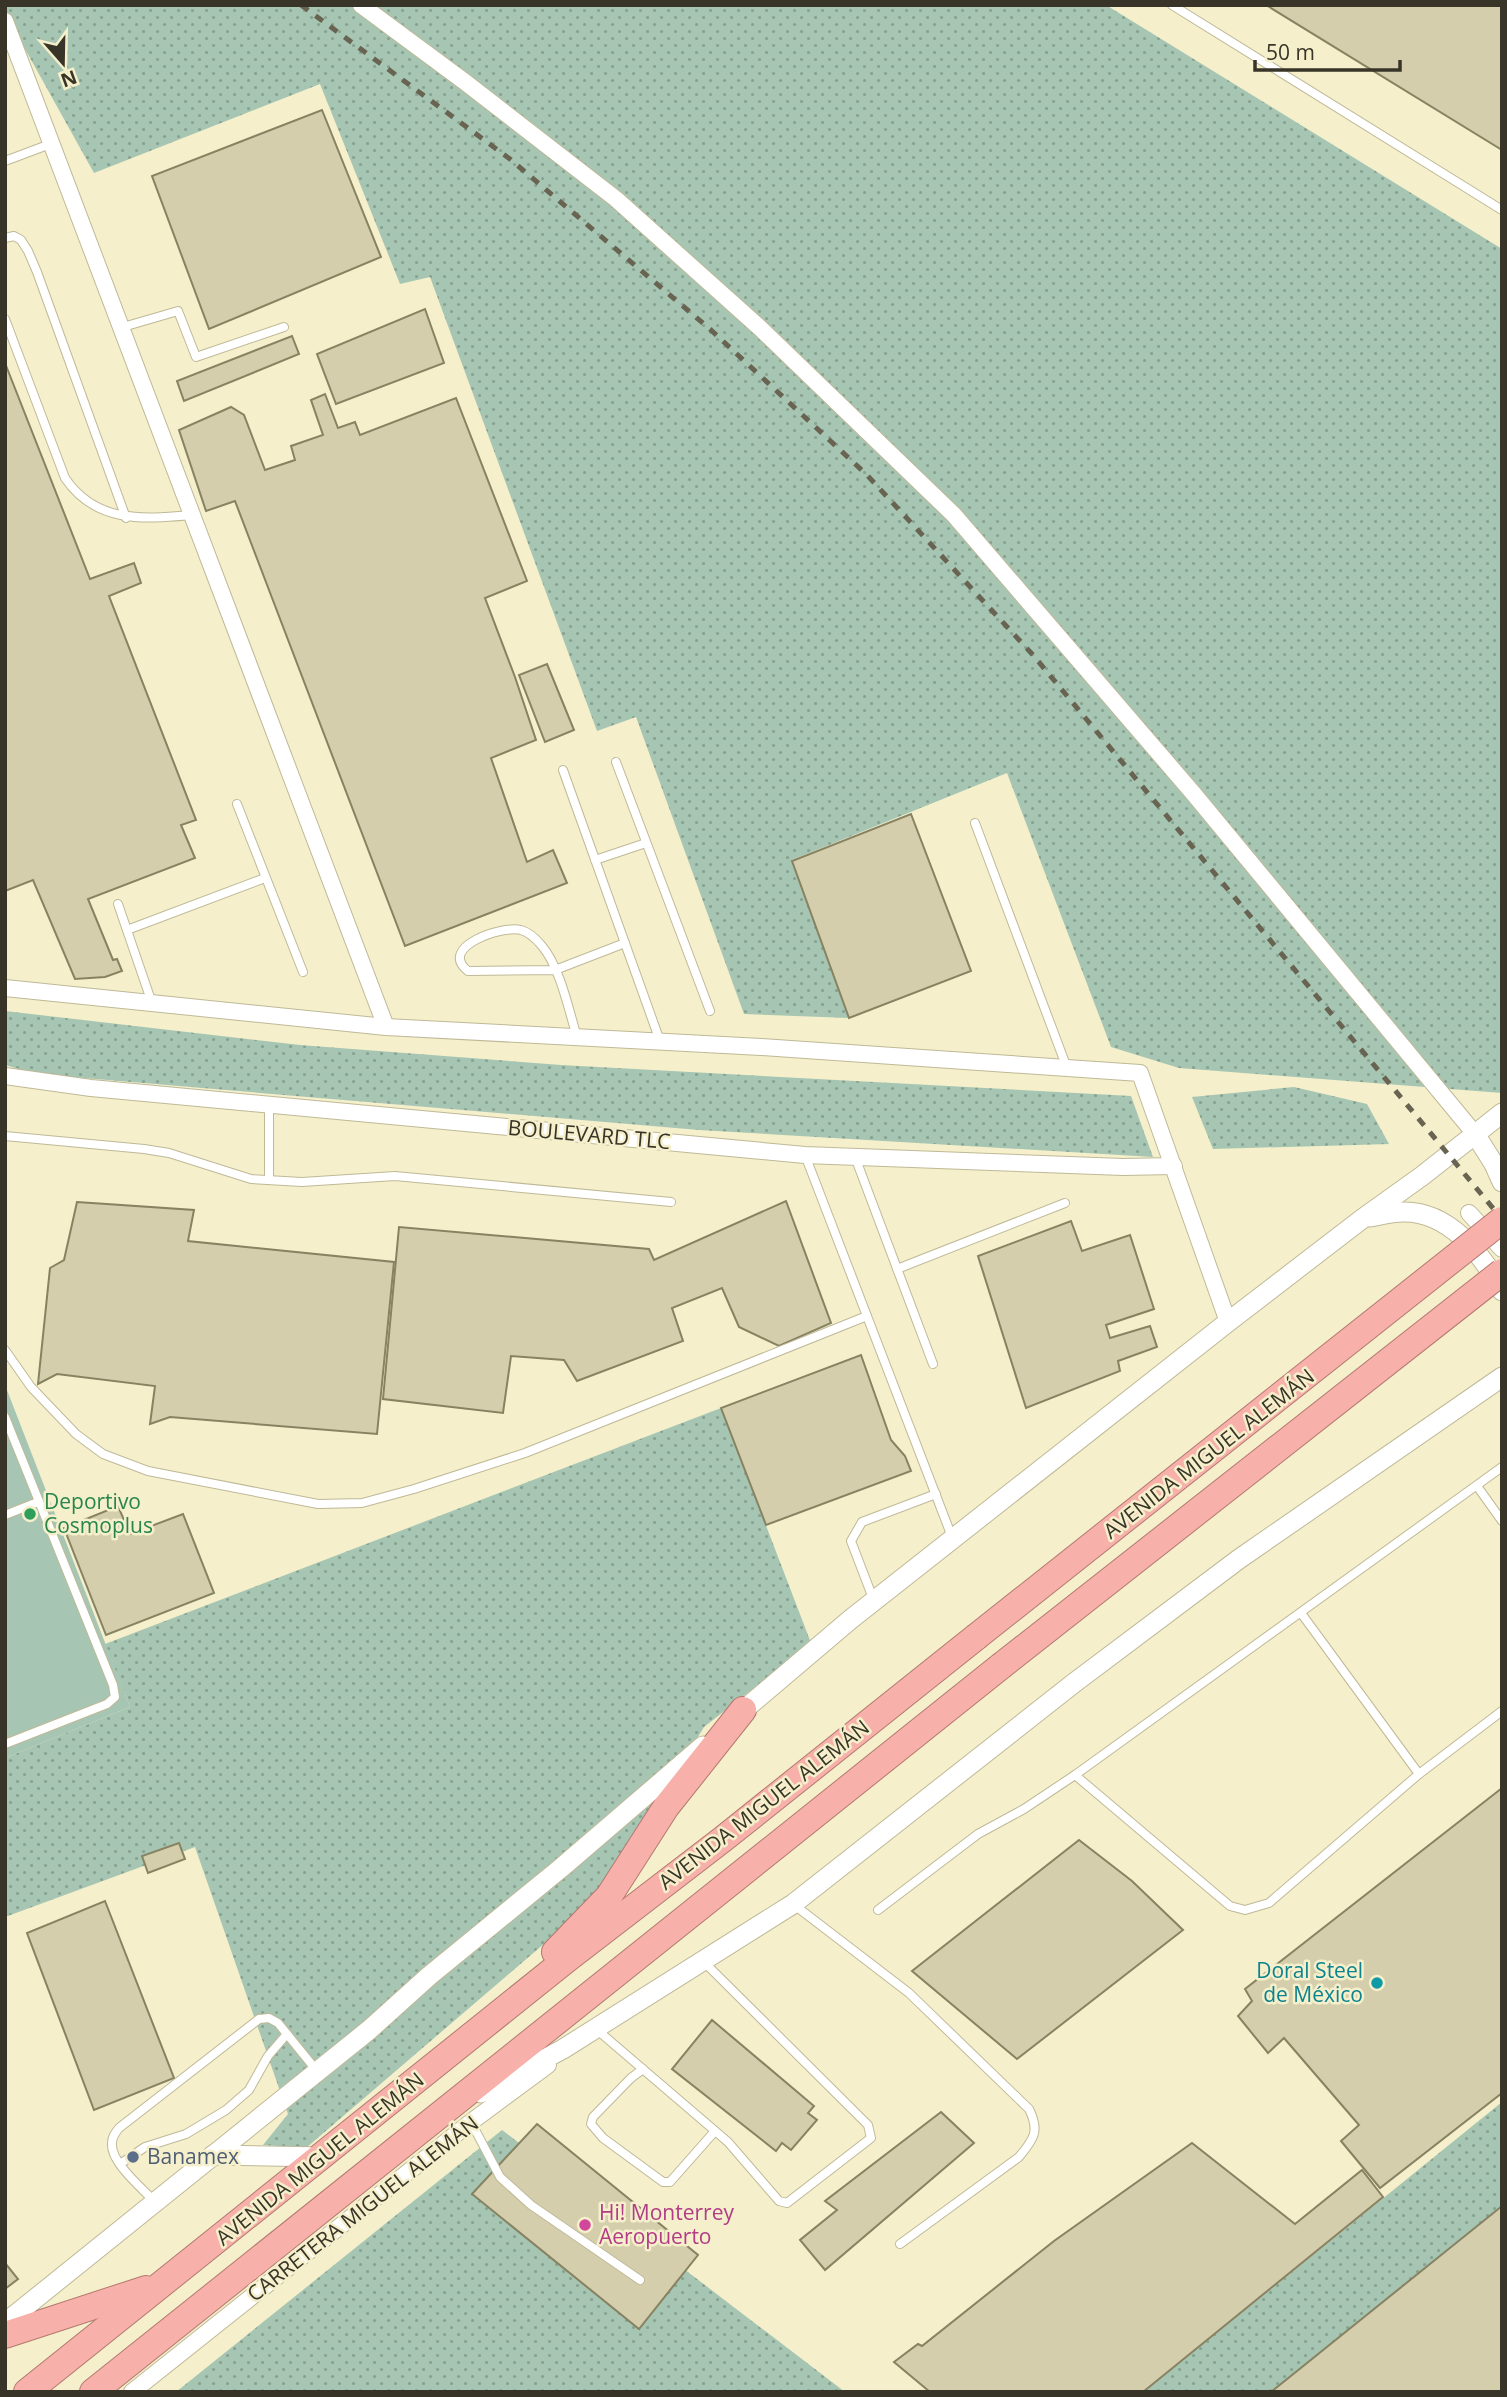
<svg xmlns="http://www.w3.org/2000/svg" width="1507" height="2397" font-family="'Open Sans',sans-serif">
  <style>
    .grass { fill: url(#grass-dots) }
    .pitch { fill: #a6c6b3 }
    .building { fill: #d4ceac; stroke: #878261; stroke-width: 2 }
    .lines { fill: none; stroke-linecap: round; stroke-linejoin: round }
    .service-casing { stroke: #bfb997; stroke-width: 10 }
    .minor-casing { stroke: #bfb997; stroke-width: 18 }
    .tertiary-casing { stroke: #bfb997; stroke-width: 21 }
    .trunk-casing { stroke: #b3796f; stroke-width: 28 }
    .service { stroke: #fff; stroke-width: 8 }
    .minor { stroke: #fff; stroke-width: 16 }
    .tertiary { stroke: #fff; stroke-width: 19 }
    .trunk { stroke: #f7b0aa; stroke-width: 26 }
    .rail { stroke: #686451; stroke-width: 5; stroke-dasharray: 9 9; stroke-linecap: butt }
    .trunk-bridge-casing { stroke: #b3796f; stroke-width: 28; stroke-linecap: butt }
    .trunk-bridge { stroke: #f7b0aa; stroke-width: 26 }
    .leisure-dot { fill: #2e9e5b; stroke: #f5efcb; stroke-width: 2.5 }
    .culture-dot { fill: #0f9aa8; stroke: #f5efcb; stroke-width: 2.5 }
    .service-dot { fill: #5c6f8a; stroke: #f5efcb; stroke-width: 2.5 }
    .hotel-dot { fill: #d1479c; stroke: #f5efcb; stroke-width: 2.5 }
    .labels { text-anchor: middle; stroke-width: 5; stroke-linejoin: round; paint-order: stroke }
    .street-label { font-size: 21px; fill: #383528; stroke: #f5efcb }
    .leisure-label { font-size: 21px; fill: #27864d; stroke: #f5efcb; text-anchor: start }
    .culture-label { font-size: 21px; fill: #0d838f; stroke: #f5efcb; text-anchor: end }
    .service-label { font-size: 21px; fill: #4e5e75; stroke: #f5efcb; text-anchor: start }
    .hotel-label { font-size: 21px; fill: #b23c85; stroke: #f5efcb; text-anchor: start }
  </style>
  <defs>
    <pattern id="grass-dots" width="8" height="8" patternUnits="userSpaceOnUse" patternTransform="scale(1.75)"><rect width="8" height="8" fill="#a6c6b3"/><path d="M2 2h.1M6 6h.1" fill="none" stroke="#88a292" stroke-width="1.8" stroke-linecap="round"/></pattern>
  </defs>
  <rect width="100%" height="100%" fill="#f5efcb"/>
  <g class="grass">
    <path d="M5 5H1106L1502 249V1093L1179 1068 1111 1047 1007 773 792 860 849 1018 744 1014 636 717 597 731 430 277 400 284 320 84 94 173 5 13Z"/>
    <path d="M5 1011 300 1045 561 1065 1131 1096 1153 1157 699 1130 36 1074 5 1065Z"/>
    <path d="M1294 1087 1367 1104 1389 1144 1213 1149 1192 1097Z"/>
    <path d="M721 1408 811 1643 704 1727 602 1894 306 2148 263 2145 288 2114 195 1847 5 1917V1758L130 1707 105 1644Z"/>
    <path d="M1502 2102V2392H1144Z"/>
    <path d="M502 2130 845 2392H176Z"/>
  </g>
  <path class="pitch" d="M5 1385 130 1707 5 1758Z"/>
  <g class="building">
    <path d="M1266 5H1502V150Z"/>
    <path d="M322 110 381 257 209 329 152 176Z"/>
    <path d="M425 309 444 363 336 404 317 354Z"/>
    <path d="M292 336 299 354 184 401 177 381Z"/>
    <path d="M5 363 90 579 134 563 141 583 109 596 196 820 181 825 195 858 88 899 113 960 117 959 122 971 105 977 75 979 33 880 5 891Z"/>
    <path d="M325 394 338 428 355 422 360 435 456 398 527 581 485 598 515 677 536 740 491 758 527 862 553 850 567 883 405 946 235 501 206 511 179 430 231 407 244 415 265 470 295 460 291 446 323 435 311 400Z"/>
    <path d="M547 664 574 730 545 742 519 675Z"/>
    <path d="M911 814 971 971 849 1018 792 861Z"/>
    <path d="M786 1201 831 1323 779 1346 739 1327 722 1288 672 1308 683 1341 577 1381 564 1360 511 1356 503 1413 383 1399 399 1227 649 1249 654 1260Z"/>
    <path d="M77 1202 194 1210 188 1241 394 1262 377 1434 170 1417 150 1424 155 1386 57 1374 38 1384 50 1268 64 1260Z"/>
    <path d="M1071 1221 1082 1251 1130 1235 1154 1309 1106 1325 1110 1338 1150 1326 1157 1347 1118 1361 1120 1371 1026 1408 978 1256Z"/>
    <path d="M861 1355 891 1440 905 1456 911 1471 766 1525 721 1408Z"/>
    <path d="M118 1506 130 1534 183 1514 214 1593 106 1635 64 1528Z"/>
    <path d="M1502 1788V2093L1380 2188 1341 2141 1359 2125 1284 2038 1268 2053 1238 2016 1252 2001 1245 1989Z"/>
    <path d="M1079 1840 1132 1881 1183 1930 1017 2059 912 1971Z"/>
    <path d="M179 1843 185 1859 148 1873 142 1856Z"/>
    <path d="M105 1901 174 2078 94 2110 27 1933Z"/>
    <path d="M712 2020 814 2106 808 2113 817 2120 791 2150 782 2143 776 2151 672 2069Z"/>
    <path d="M941 2112 974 2143 825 2270 800 2240 837 2210 825 2201Z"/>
    <path d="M537 2124 698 2255 639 2329 472 2194Z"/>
    <path d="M1192 2143 1295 2224 1362 2170 1383 2197 1143 2392H930L894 2362 918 2344 922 2346 1054 2241Z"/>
    <path d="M1502 2206V2392H1271Z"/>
    <path d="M5 2263 18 2279 5 2289Z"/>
  </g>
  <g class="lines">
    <defs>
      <g id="service">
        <path d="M1172 5 1502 210"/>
        <path d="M5 161 53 143"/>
        <path d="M5 238 14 236 21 240 28 251 37 272 126 518"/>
        <path d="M5 319 65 478C96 524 144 519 193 515"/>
        <path d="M123 327 178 311 196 357 284 327"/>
        <path d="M616 762 710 1011"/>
        <path d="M563 770 660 1041"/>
        <path d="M237 804 303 972"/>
        <path d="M975 823 1067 1068"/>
        <path d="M595 860 646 843"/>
        <path d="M118 904 152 1003"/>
        <path d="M127 930 265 878"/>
        <path d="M577 1037C569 1011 560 967 542 946 537 940 529 932 521 930 503 925 437 947 468 971L555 970 625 943"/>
        <path d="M269 1104V1180"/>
        <path d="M5 1136 144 1149 169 1153 251 1179 302 1182 395 1176 671 1202"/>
        <path d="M805 1155 952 1537"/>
        <path d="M855 1157 933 1364"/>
        <path d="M897 1269 1065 1203"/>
        <path d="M5 1350 31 1387 76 1434 103 1454 148 1471 318 1504 362 1503 414 1489 525 1453 867 1316"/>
        <path d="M5 1417 113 1685 115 1697 107 1704 5 1744"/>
        <path d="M1477 1486 1502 1521"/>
        <path d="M5 1515 38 1502"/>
        <path d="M874 1601 851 1541 862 1522 936 1494"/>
        <path d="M1301 1613 1419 1774"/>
        <path d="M1075 1775 1230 1906 1245 1910 1269 1903 1419 1774 1502 1711"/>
        <path d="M793 1904 909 1993 1029 2109C1040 2131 1034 2139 1019 2157L900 2244"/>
        <path d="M878 1910 978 1834 1024 1809 1075 1775 1502 1467"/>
        <path d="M596 2029 728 2142 779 2201 787 2203 871 2138 868 2125 704 1962"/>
        <path d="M643 2069 631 2078 593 2117 591 2124 603 2138 663 2182H670L715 2131"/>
        <path d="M471 2122 500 2177 531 2205 640 2280"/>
        <path d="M120 2164 145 2147 186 2134 226 2110 249 2090 268 2056 287 2034"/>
        <path d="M154 2201C142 2188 110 2162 112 2143 112 2137 115 2133 119 2128L259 2019 269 2018 278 2023 317 2071"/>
      </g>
      <g id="minor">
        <path d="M361 5 465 82 616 199 760 328 954 515 1193 793 1475 1134"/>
        <path d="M5 21 386 1027"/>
        <path d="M5 988 386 1027 761 1047 1140 1073 1228 1322"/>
        <path d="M5 1076 91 1088 805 1155 1123 1167 1174 1166"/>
        <path d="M1469 1213 1502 1249"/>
        <path d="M132 2392 471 2122 548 2065"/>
      </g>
      <g id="tertiary">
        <path d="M1475 1134 1494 1164 1502 1182"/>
        <path d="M1370 1217C1381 1215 1392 1212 1403 1212 1449 1211 1482 1254 1502 1291"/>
        <path d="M733 1719 851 1619 1228 1322 1362 1219 1422 1176 1502 1113"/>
        <path d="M481 2093 563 2049 793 1904 1074 1683 1239 1559 1502 1377"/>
        <path d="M213 2155 323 2157"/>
        <path d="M5 2323 369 2030 429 1976 561 1868 703 1746"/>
      </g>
      <g id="trunk">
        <path d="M555 1952 609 1896 666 1807 743 1710"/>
        <path d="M5 2335 146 2289"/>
        <path d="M27 2392 567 1959 723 1839 976 1637"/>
        <path d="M93 2392 1001 1666"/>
      </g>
    </defs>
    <use href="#service" class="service-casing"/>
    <use href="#minor" class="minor-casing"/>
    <use href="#tertiary" class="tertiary-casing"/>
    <use href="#trunk" class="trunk-casing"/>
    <use href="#service" class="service"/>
    <use href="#minor" class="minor"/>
    <use href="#tertiary" class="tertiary"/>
    <use href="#trunk" class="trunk"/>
    <path class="rail" d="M301 5 510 159 711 330 867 475 1033 655 1502 1219"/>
    <defs>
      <g id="trunk-bridge">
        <path d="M976 1637 1502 1220"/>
        <path d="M1001 1666 1502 1272"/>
      </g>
    </defs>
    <use href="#trunk-bridge" class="trunk-bridge-casing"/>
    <use href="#trunk-bridge" class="trunk-bridge"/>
  </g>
  <circle class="leisure-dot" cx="30" cy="1514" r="7"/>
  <circle class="culture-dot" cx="1377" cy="1983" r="7"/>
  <circle class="service-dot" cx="133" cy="2157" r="7"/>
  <circle class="hotel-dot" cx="585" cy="2225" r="7"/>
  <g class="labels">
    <g class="street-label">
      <text transform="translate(589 1135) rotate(5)" y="7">BOULEVARD TLC</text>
      <text transform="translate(1209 1454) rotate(-38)" y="7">AVENIDA MIGUEL ALEMÁN</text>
      <text transform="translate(764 1805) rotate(-38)" y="7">AVENIDA MIGUEL ALEMÁN</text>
      <text transform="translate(320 2159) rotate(-39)" y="7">AVENIDA MIGUEL ALEMÁN</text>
      <text transform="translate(363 2209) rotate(-38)" y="7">CARRETERA MIGUEL ALEMÁN</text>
    </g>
    <g class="leisure-label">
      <text x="44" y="1509">Deportivo<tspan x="44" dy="24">Cosmoplus</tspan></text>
    </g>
    <g class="culture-label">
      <text x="1363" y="1978">Doral Steel<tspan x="1363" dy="24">de México</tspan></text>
    </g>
    <g class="service-label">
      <text x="147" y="2164">Banamex</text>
    </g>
    <g class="hotel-label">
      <text x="599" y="2220">Hi! Monterrey<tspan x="599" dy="24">Aeropuerto</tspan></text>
    </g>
  </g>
  <rect width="1507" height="2397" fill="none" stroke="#383528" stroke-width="14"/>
  <g transform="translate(63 63) rotate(160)" stroke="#f5efcb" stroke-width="5" paint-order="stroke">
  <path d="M0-5L12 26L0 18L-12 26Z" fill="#383528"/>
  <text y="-10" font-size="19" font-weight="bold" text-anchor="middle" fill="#383528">N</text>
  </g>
  <path d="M1255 60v10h145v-10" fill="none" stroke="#383528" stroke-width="3.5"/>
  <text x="1266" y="60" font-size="21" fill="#383528" stroke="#f5efcb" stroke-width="5" paint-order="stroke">50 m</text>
</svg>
